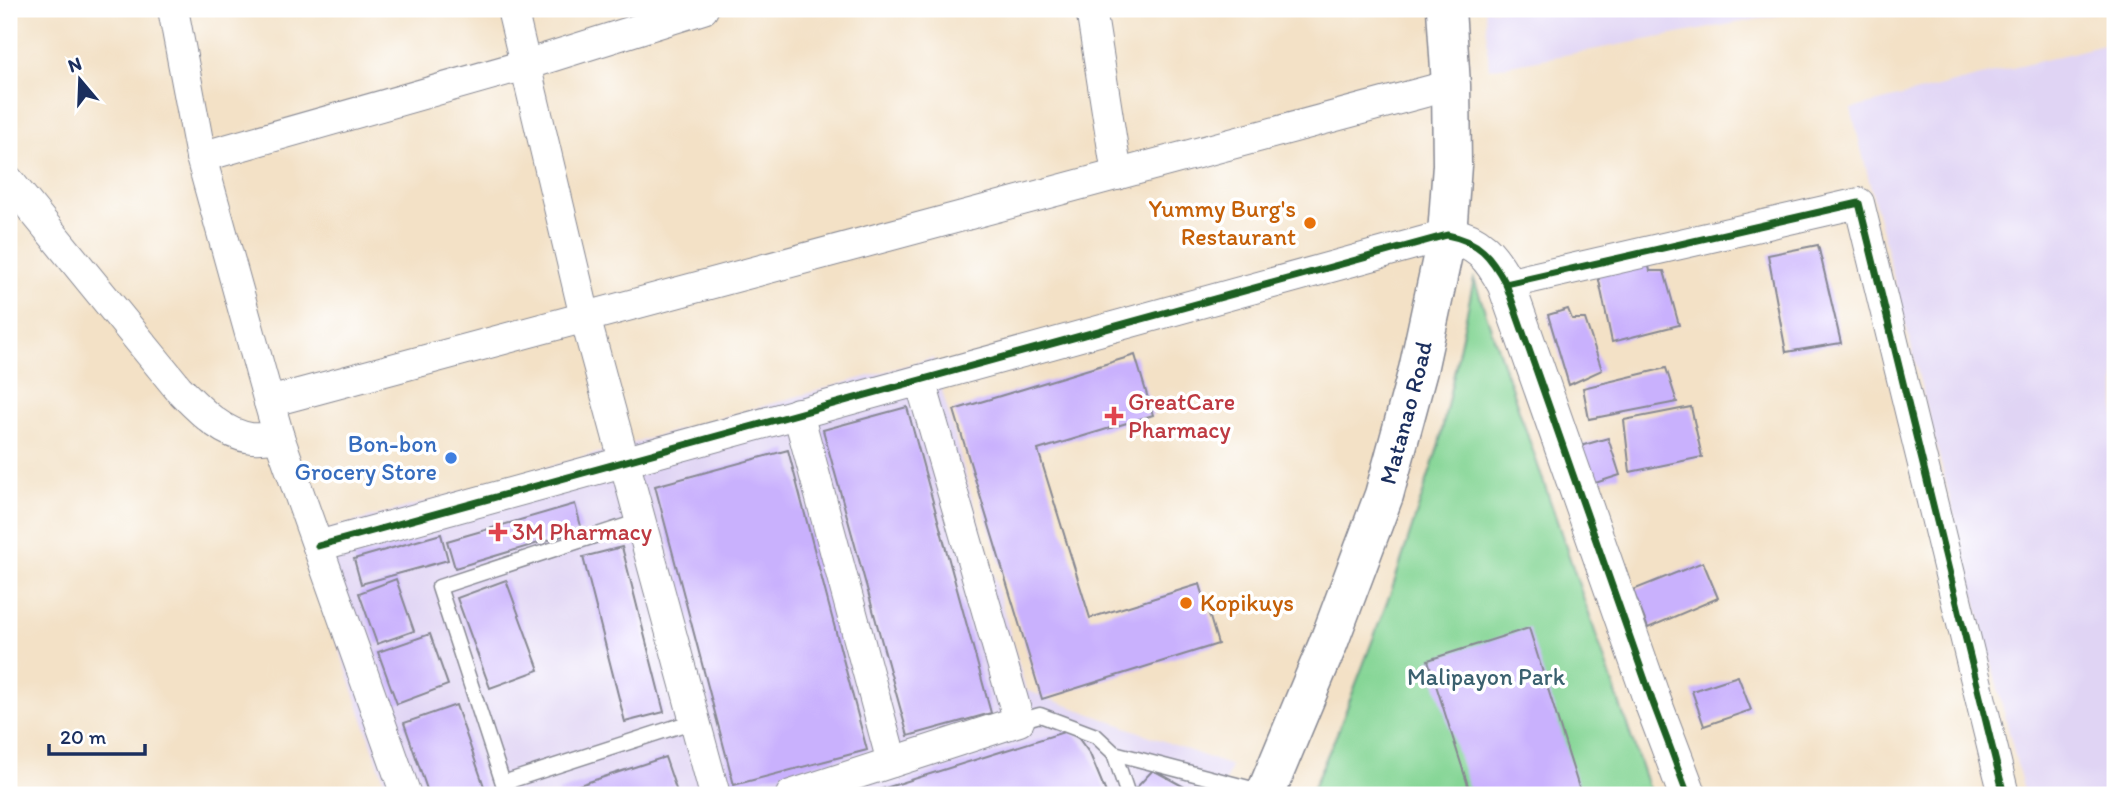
<svg xmlns="http://www.w3.org/2000/svg" width="2124" height="804" font-family="Itim,sans-serif">
  <style>
    .built { fill: #e0d4f4 }
    .green { fill: #86d696; stroke: #50827a; stroke-width: 2 }
    .building { fill: #c9b1fd }
    .lines { fill: none; stroke-linecap: round; stroke-linejoin: round }
    .service-casing { stroke: #878892; stroke-width: 17 }
    .minor-casing { stroke: #878892; stroke-width: 32 }
    .tertiary-casing { stroke: #878892; stroke-width: 39 }
    .primary-casing { stroke: #878892; stroke-width: 41 }
    .service { stroke: #fff; stroke-width: 14 }
    .minor { stroke: #fff; stroke-width: 30 }
    .tertiary { stroke: #fff; stroke-width: 37 }
    .primary { stroke: #fff; stroke-width: 38 }
    .cycleway-casing { stroke: #fff; stroke-width: 11 }
    .cycleway { stroke: #1b5e20; stroke-width: 7 }
    .food-dot { fill: #e8710a; stroke: #fff; stroke-width: 2.5 }
    .health-dot { fill: #e0444e; stroke: #fff; stroke-width: 2.5 }
    .shop-dot { fill: #3f7fe0; stroke: #fff; stroke-width: 2.5 }
    .labels { text-anchor: middle; stroke-width: 7; stroke-linejoin: round; paint-order: stroke }
    .food-label { font-size: 24px; fill: #c56008; stroke: #fff; text-anchor: end }
    .health-label { font-size: 24px; fill: #be3a42; stroke: #fff; text-anchor: start }
    .street-label { font-size: 24px; fill: #1b2f5e; stroke: #fff }
    .shop-label { font-size: 24px; fill: #366cbe; stroke: #fff; text-anchor: end }
    .park-label { font-size: 24px; fill: #3b616f; stroke: #fff }
  </style>
  <rect width="100%" height="100%" fill="#fff"/>
  <filter id="ink" filterUnits="userSpaceOnUse"><feTurbulence type="fractalNoise" baseFrequency=".0143" numOctaves="2"/><feDisplacementMap in="SourceGraphic" scale="14" xChannelSelector="R" yChannelSelector="G"/><feConvolveMatrix kernelMatrix="1 2 1 2 8 2 1 2 1" color-interpolation-filters="sRGB"/></filter>
  <filter id="wash" filterUnits="userSpaceOnUse"><feTurbulence type="fractalNoise" baseFrequency=".00686" numOctaves="4" result="noise"/><feDisplacementMap in="SourceGraphic" scale="28" xChannelSelector="R" yChannelSelector="G"/><feGaussianBlur stdDeviation="1.57" result="paint"/><feColorMatrix in="noise" values="0 0 0 0 0 0 0 0 0 0 0 0 0 0 0 0 0 1.4 0 .05"/><feComposite in="paint" operator="in"/></filter>
  <g filter="url(#wash)">
    <rect width="100%" height="100%" fill="#f3e1c6"/>
    <g class="built">
      <path d="M1485 9H1812L1489 69Z"/>
      <path d="M2115 42V795H2025L1851 109Z"/>
      <path d="M933 358 1026 690 1231 766 1221 795H389L301 537Z"/>
    </g>
    <path class="green" d="M1474 279 1651 795H1310L1338 731 1392 589 1439 444Z"/>
    <g id="blocks">
      <g class="building">
        <path d="M1818 245 1841 343 1786 352 1768 255Z"/>
        <path d="M1648 262 1650 271H1664L1679 325 1612 342 1597 271Z"/>
        <path d="M1568 309 1572 319H1585L1602 370 1569 385 1548 315Z"/>
        <path d="M1135 355 1153 415 1038 450 1090 618 1200 584 1218 644 1042 699 954 410Z"/>
        <path d="M1666 368 1677 402 1589 419 1583 388Z"/>
        <path d="M907 407 991 713 908 736 823 430Z"/>
        <path d="M1691 407 1702 457 1630 472 1624 420Z"/>
        <path d="M1608 438 1620 475 1586 486 1577 447Z"/>
        <path d="M788 450 867 750 734 785 655 486Z"/>
        <path d="M575 504 582 530 455 568 447 541Z"/>
        <path d="M441 534 448 560 361 584 354 559Z"/>
        <path d="M622 547 664 712 625 722 583 557Z"/>
        <path d="M1703 562 1718 598 1648 628 1633 590Z"/>
        <path d="M396 579 414 631 377 644 359 593Z"/>
        <path d="M506 580 539 670 490 688 457 598Z"/>
        <path d="M1529 628 1580 791 1565 795H1471L1428 660Z"/>
        <path d="M430 634 448 685 397 704 378 652Z"/>
        <path d="M1738 676 1751 710 1704 726 1692 691Z"/>
        <path d="M456 705 487 795H429L404 723Z"/>
        <path d="M1067 731 1079 739 1090 754 1107 795H863Z"/>
        <path d="M665 757 678 795H559L558 792Z"/>
        <path d="M1153 770 1199 795H1141L1136 788Z"/>
      </g>
    </g>
  </g>
  <g filter="url(#ink)">
    <use href="#blocks" fill-opacity="0" stroke="#878892" stroke-width="2"/>
    <g class="lines">
      <defs>
        <g id="service">
          <path d="M640 521 439 587 503 783 694 721"/>
          <path d="M1019 721 1040 715 1096 736 1114 753 1264 792"/>
          <path d="M1114 753 1128 795"/>
        </g>
        <g id="minor">
          <path d="M173 9 201 157 269 402 279 437 406 795"/>
          <path d="M512 9 585 317 715 795"/>
          <path d="M1091 9 1117 175"/>
          <path d="M201 157 525 65 703 9"/>
          <path d="M9 181 178 388C198 408 221 434 251 438 260 439 270 437 279 437"/>
          <path d="M1506 284 1859 203 2004 795"/>
          <path d="M269 402 1451 85"/>
          <path d="M798 413 892 762"/>
          <path d="M318 546 1447 235"/>
          <path d="M791 795 1019 721 920 380"/>
        </g>
        <path id="tertiary" d="M1447 235C1479 241 1491 256 1506 284L1652 700 1688 795"/>
        <g id="primary">
          <path id="s1" d="M1265 795 1328 644 1384 495 1418 370 1447 235 1452 165 1451 85 1446 9"/>
        </g>
      </defs>
      <use href="#service" class="service-casing"/>
      <use href="#minor" class="minor-casing"/>
      <use href="#tertiary" class="tertiary-casing"/>
      <use href="#primary" class="primary-casing"/>
      <use href="#service" class="service"/>
      <use href="#minor" class="minor"/>
      <use href="#tertiary" class="tertiary"/>
      <use href="#primary" class="primary"/>
      <defs>
        <g id="cycleway">
          <path d="M1506 284 1859 203 2004 795"/>
          <path d="M318 546 1447 235C1479 241 1491 256 1506 284L1652 700 1688 795"/>
        </g>
      </defs>
      <use href="#cycleway" class="cycleway-casing"/>
      <use href="#cycleway" class="cycleway"/>
    </g>
  </g>
  <g class="food-dot">
    <circle cx="1310" cy="223" r="7"/>
    <circle cx="1186" cy="603" r="7"/>
  </g>
  <g class="health-dot">
    <path d="M1110.5 405.5h7v7h7v7h-7v7h-7v-7h-7v-7h7z"/>
    <path d="M494.5 521.5h7v7h7v7h-7v7h-7v-7h-7v-7h7z"/>
  </g>
  <circle class="shop-dot" cx="451" cy="458" r="7"/>
  <g class="labels">
    <g class="food-label">
      <text x="1296" y="217">Yummy Burg's<tspan x="1296" dy="28">Restaurant</tspan></text>
      <text x="1200" y="611" text-anchor="start">Kopikuys</text>
    </g>
    <g class="health-label">
      <text x="1128" y="410">GreatCare<tspan x="1128" dy="28">Pharmacy</tspan></text>
      <text x="512" y="540">3M Pharmacy</text>
    </g>
    <g class="street-label">
      <text dy="8" stroke="none"><textPath href="#s1" startOffset="408">Matanao Road</textPath></text>
    </g>
    <g class="shop-label">
      <text x="437" y="452">Bon-bon<tspan x="437" dy="28">Grocery Store</tspan></text>
    </g>
    <g class="park-label">
      <text x="1486" y="685">Malipayon Park</text>
    </g>
  </g>
  <rect width="2124" height="804" fill="none" stroke="#fff" stroke-width="35"/>
  <g transform="translate(80 80) rotate(341)" stroke="#ffffff" stroke-width="5" paint-order="stroke">
  <path d="M0-5L12 26L0 18L-12 26Z" fill="#1b2f5e"/>
  <text y="-10" font-size="19" font-weight="bold" text-anchor="middle" fill="#1b2f5e">N</text>
  </g>
  <path d="M49 744v10h96v-10" fill="none" stroke="#1b2f5e" stroke-width="3.5"/>
  <text x="60" y="744" font-size="21" fill="#1b2f5e" stroke="#ffffff" stroke-width="5" paint-order="stroke">20 m</text>
</svg>
